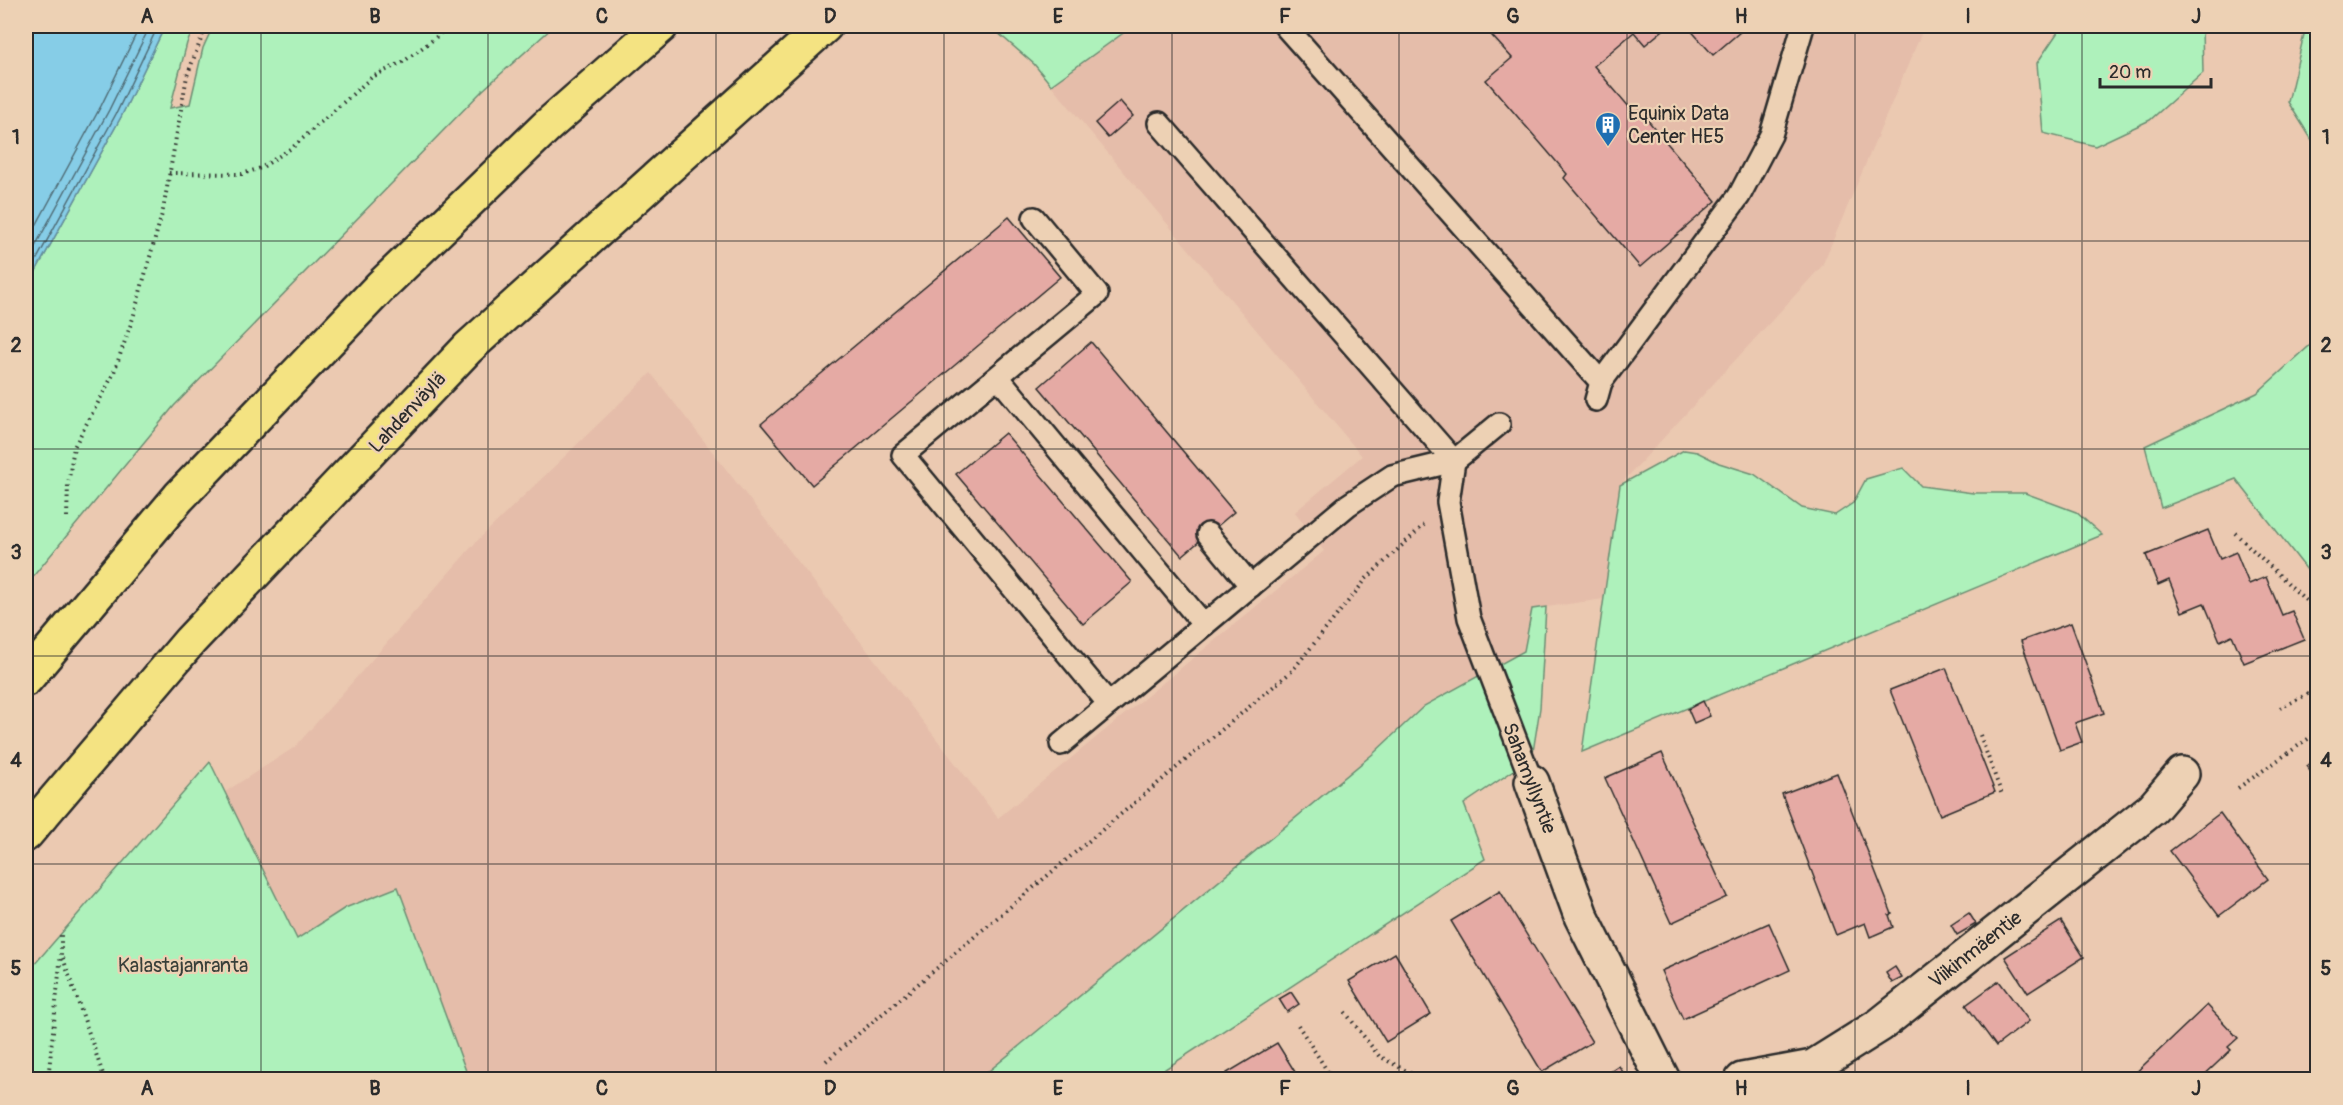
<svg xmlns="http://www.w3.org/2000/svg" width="2343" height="1105" font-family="Pangolin,sans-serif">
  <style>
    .built { fill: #e5bdaa }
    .green { fill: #aef1bb; stroke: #6c8e73; stroke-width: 1.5 }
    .water { fill: #86cde7; stroke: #628c9c; stroke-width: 1.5 }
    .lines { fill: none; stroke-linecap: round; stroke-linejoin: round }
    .shore { stroke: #4f6c76; stroke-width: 1.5 }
    .building { fill: #e5aaa4; stroke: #2b2b2b; stroke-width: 1.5 }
    .lane-casing { stroke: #2b2b2b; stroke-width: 26 }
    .street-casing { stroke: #2b2b2b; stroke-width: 38 }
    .highway-casing { stroke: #2b2b2b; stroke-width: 38 }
    .path { stroke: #2b2b2b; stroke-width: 4; stroke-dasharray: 1.5 4.5; stroke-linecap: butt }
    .lane { stroke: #edd1b4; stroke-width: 21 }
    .street { stroke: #edd1b4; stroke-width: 33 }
    .highway { stroke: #f4e382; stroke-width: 33 }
    .grid { fill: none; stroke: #2b2b2b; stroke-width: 1.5; stroke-opacity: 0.55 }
    .labels { text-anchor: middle; stroke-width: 4.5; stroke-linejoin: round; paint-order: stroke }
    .poi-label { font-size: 20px; fill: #2b2b2b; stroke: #edd1b4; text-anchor: start }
    .street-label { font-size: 20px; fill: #2b2b2b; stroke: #edd1b4 }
    .park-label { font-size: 20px; fill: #383f39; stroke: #edd1b4 }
    .neatline { fill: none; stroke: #2b2b2b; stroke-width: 2 }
    .grid-label { font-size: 20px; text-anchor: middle; font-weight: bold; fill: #2b2b2b }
  </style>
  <rect width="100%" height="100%" fill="#ebc9b1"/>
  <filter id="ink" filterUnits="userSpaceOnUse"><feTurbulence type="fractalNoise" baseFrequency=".0167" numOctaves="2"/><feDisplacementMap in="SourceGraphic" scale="12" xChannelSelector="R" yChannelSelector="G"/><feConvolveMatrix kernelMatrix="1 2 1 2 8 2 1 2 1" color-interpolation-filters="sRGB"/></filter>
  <g filter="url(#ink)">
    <path class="built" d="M1133 26H1922V32L1822 266 1620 485 1604 599 1532 609 1524 650 1424 706 1485 859 1150 1079H365L225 792 295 747 476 542 651 373 998 818 1324 551 1295 512 1362 456 1051 85Z"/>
    <g class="green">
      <path d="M165 26H195L187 43 170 108 190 104 203 48 213 26H554L483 90 174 406 26 585V296L32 278 121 117Z"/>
      <path d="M990 26H1133L1051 85 1034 64Z"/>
      <path d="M2062 26H2202L2203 73 2150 120 2095 146 2043 133 2037 63Z"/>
      <path d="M2306 26H2317V148L2288 102Z"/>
      <path d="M2317 339 2318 568 2311 575 2236 479 2161 508 2145 446 2257 393Z"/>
      <path d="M1684 450 1697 452 1719 463 1754 474 1802 508 1835 515 1853 503 1866 479 1903 468 1921 486 1973 493H2025L2076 512 2102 535 1582 752 1620 485Z"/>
      <path d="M1546 607 1540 708 1532 758 1464 804 1485 859 1150 1079 978 1080 1374 753 1424 706 1524 651 1532 609Z"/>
      <path d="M210 762 297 939 345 908 398 887 469 1079H26V974Z"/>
    </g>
    <path class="water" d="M26 26H165L121 117 32 278 26 297Z"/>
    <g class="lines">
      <g class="shore">
        <path d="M26 244 101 106 140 26"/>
        <path d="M26 263 109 110 150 26"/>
        <path d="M26 279 116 114 158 26"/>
      </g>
    </g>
    <g class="building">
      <path d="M1483 26H1668L1645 45 1634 32 1594 66 1636 115 1640 111 1716 201 1640 267 1564 178 1567 174 1486 80 1512 58Z"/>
      <path d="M1687 26H1747L1713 55Z"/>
      <path d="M1120 101 1133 116 1108 138 1095 123Z"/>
      <path d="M1009 217 1060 277 812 485 761 424Z"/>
      <path d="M1091 342 1234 512 1182 556 1039 387Z"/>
      <path d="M1005 433 1132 582 1083 624 956 474Z"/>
      <path d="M2208 530 2220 559 2236 552 2249 584 2266 577 2282 615 2292 611 2304 639 2244 663 2232 635 2220 641 2204 603 2182 612 2169 580 2158 585 2146 555Z"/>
      <path d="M2071 623 2104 713 2075 723 2082 742 2060 750 2021 641Z"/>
      <path d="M1946 668 1995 792 1940 815 1890 690Z"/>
      <path d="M1703 701 1710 716 1694 723 1688 709Z"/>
      <path d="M1662 753 1727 897 1671 923 1605 778Z"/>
      <path d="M2318 758V781L2306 766Z"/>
      <path d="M1837 773 1892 914 1889 915 1893 927 1870 937 1865 923 1836 935 1782 794Z"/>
      <path d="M2220 813 2268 879 2219 916 2170 851Z"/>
      <path d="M1500 891 1592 1042 1542 1072 1451 921Z"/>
      <path d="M1969 913 1976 924 1957 935 1951 925Z"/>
      <path d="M2061 921 2084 957 2028 993 2005 957Z"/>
      <path d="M1769 923 1790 970 1683 1019 1661 971Z"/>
      <path d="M1395 953 1431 1014 1386 1042 1349 981Z"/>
      <path d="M1895 967 1902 978 1892 983 1886 973Z"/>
      <path d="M1999 981 2029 1021 1996 1046 1966 1005Z"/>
      <path d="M1291 992 1299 1004 1287 1012 1279 999Z"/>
      <path d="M2207 1005 2238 1038 2228 1047 2231 1050 2199 1080H2128Z"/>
      <path d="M1277 1043 1300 1080H1231L1227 1073Z"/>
      <path d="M1619 1066 1626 1077 1614 1080 1610 1072Z"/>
    </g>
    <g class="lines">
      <defs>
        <g id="lane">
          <path d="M1285 26 1601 382 1596 400"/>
          <path d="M1159 123 1454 461 1448 502 1469 618 1532 782"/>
          <path d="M1034 218 1097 294 903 455 1109 704"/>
          <path d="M998 377 1204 625"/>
          <path d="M1601 382 1739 196 1771 135 1803 26"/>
          <path d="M1208 534 1251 586"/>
          <path d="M1061 744 1348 505 1392 476 1454 461 1499 424"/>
        </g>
        <g id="street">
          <path d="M1532 782 1581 916 1663 1080"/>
          <path d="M1742 1080 1813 1067 1880 1025 2153 808 2182 774"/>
        </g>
        <g id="highway">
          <path d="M26 679 179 497 381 286 547 126 661 26"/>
          <path d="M26 834 190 641 468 348 825 26"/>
        </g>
      </defs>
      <use href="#lane" class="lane-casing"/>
      <use href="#street" class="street-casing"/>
      <use href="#highway" class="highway-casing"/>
      <g class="path">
        <path d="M169 173 242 174 261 168 293 147 372 77 403 62 434 39 448 26"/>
        <path d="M67 517 68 484 74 447 113 375 133 318 163 210 187 76 206 26"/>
        <path d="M2235 533 2318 612"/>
        <path d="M2280 708 2318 689"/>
        <path d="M1980 735 2002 795"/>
        <path d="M2238 788 2318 732"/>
        <path d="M63 958 105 1080"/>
        <path d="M1345 1012 1379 1056 1423 1080"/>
        <path d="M1298 1025 1333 1080"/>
        <path d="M826 1061 1292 671 1367 578 1424 525"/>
        <path d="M48 1080 61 954V932"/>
      </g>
      <use href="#lane" class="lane"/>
      <use href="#street" class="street"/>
      <use href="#highway" class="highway"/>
    </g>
  </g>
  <path class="grid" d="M261 26V1080M488 26V1080M716 26V1080M944 26V1080M1172 26V1080M1399 26V1080M1627 26V1080M1855 26V1080M2082 26V1080M26 241H2318M26 449H2318M26 656H2318M26 864H2318"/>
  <defs>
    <symbol id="building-pin" viewBox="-11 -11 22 30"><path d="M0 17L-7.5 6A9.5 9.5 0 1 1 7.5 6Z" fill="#1f6fb2" stroke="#edd1b4"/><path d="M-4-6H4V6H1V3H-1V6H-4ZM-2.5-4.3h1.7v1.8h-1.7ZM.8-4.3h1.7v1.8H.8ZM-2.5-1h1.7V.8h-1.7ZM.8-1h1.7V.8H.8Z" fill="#fff"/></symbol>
  </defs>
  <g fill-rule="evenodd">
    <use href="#building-pin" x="1593" y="110" width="30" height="40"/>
  </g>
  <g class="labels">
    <g class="poi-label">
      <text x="1628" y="120">Equinix Data<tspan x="1628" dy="23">Center HE5</tspan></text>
    </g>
    <g class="street-label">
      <text transform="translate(407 412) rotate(-47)" y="7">Lahdenväylä</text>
      <text transform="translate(1530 778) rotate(69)" y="7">Sahamyllyntie</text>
      <text transform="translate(1975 949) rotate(-38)" y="7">Viikinmäentie</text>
    </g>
    <g class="park-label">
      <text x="183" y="972">Kalastajanranta</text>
    </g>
  </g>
  <rect width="2343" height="1105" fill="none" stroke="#edd1b4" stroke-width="66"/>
  <path d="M2100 78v9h111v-9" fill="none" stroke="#2b2b2b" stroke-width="3"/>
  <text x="2109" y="78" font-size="18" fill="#2b2b2b" stroke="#edd1b4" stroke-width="4.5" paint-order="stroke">20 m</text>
  <rect x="33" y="33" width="2277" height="1039" class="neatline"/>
  <g class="grid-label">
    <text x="147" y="23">A</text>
    <text x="375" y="23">B</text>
    <text x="602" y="23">C</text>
    <text x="830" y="23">D</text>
    <text x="1058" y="23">E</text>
    <text x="1285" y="23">F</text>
    <text x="1513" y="23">G</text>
    <text x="1741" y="23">H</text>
    <text x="1968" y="23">I</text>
    <text x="2196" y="23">J</text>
    <text x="16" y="144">1</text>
    <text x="2326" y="144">1</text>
    <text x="16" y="352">2</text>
    <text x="2326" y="352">2</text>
    <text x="16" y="559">3</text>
    <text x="2326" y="559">3</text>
    <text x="16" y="767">4</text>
    <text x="2326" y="767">4</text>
    <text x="16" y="975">5</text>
    <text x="2326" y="975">5</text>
    <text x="147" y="1095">A</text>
    <text x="375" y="1095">B</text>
    <text x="602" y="1095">C</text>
    <text x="830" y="1095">D</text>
    <text x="1058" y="1095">E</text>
    <text x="1285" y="1095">F</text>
    <text x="1513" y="1095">G</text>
    <text x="1741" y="1095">H</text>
    <text x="1968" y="1095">I</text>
    <text x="2196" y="1095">J</text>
  </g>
</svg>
